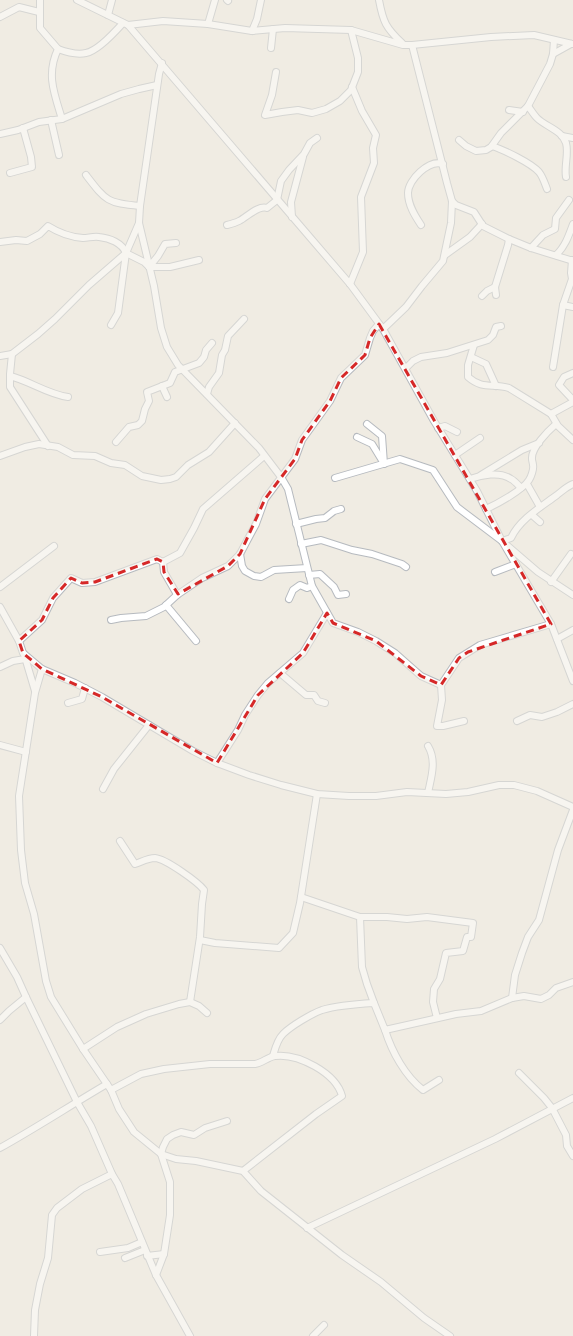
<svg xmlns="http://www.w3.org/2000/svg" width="573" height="1336" font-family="'Archivo Narrow',sans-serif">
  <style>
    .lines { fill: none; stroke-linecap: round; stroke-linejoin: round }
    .minor-casing { stroke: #b6babf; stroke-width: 8 }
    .minor { stroke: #fff; stroke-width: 6 }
    .marked { fill: none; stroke: #d62828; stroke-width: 3; stroke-dasharray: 8 5; stroke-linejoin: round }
  </style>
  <rect width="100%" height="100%" fill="#f0ece3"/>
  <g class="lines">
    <defs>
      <g id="minor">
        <path d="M40 0V28L58 49C46 74 54 93 62 119"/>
        <path d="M77 0 128 25 350 284 383 329 434 421 477 491 502 541 551 624 573 681"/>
        <path d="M227 0 228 1"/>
        <path d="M379 0C383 22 386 28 402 43"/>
        <path d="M108 15 112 0"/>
        <path d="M0 17 19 7 39 12"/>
        <path d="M208 24 215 0"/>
        <path d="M128 25 163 21 208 24 252 31 285 28 351 30 403 45H412L491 37 534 35 573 44"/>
        <path d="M252 31 257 19 261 0"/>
        <path d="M271 48 273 29"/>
        <path d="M58 49C66 52 77 55 86 53 97 51 115 32 123 23"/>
        <path d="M553 54 571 44"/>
        <path d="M162 63 159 74 140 206 139 223 154 286 161 328 167 347 178 365 259 448 281 477 288 489 312 586 333 623 358 632 376 641 395 653 421 676 441 685"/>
        <path d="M276 72 272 95 265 115 282 112 298 110 312 113 326 109 340 101 351 90 358 72V58L351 30"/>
        <path d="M528 106C531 110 534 115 537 118 546 127 562 130 566 143 569 154 564 166 566 177"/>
        <path d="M509 110 523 112"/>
        <path d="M51 120 59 155"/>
        <path d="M0 134 18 130 39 122 62 119 121 94 139 89 157 85"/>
        <path d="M562 136 573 138"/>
        <path d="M459 140 466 146 476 151 486 150 491 147 501 133 528 106 550 64 553 54 554 40"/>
        <path d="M492 146C504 150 531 163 539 172 543 177 545 184 547 189"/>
        <path d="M10 173 32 167 31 157 23 128"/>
        <path d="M86 175C106 201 107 203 140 206"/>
        <path d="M452 201 456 205 474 212 483 226 509 239 531 248 573 261"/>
        <path d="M292 217 291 202 303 157"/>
        <path d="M227 225C231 224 235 223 239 221 247 217 258 205 267 208L277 200 281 181 289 170 304 154 310 143 317 138"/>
        <path d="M421 225C415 216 408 205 408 193 408 180 429 159 443 164"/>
        <path d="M0 242 16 240 27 241 40 234 48 226C59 233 70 237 83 238 88 238 94 236 99 237 110 238 122 243 126 253L144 262 149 267H170L199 260"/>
        <path d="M531 248 543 235 555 229 556 218 569 200"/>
        <path d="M445 255 470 237 482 224"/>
        <path d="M556 255C565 247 569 235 573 224"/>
        <path d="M149 267 158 256 165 244 176 243"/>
        <path d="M350 284 363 252 361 197 374 163 373 148 376 135 362 111 352 87"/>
        <path d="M496 295 495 287 508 245 509 239"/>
        <path d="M482 296 487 291 495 287"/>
        <path d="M563 305 573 307"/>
        <path d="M111 325 118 313 126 253 139 223"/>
        <path d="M383 329 406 307 422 286 443 261 451 223 452 201 447 183 412 45"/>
        <path d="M474 345 468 365V377C483 390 492 383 509 388L551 414 573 402"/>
        <path d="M12 354 10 374V387L48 446"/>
        <path d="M0 356 12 354 38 334 55 319 89 285 126 253"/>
        <path d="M471 357 486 364 496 386"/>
        <path d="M553 367 563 305 572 279 571 273 572 260"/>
        <path d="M406 368 413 361 421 357 447 353 488 340 493 335 496 327 501 326"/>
        <path d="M573 373 564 377 559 385 573 400"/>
        <path d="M10 376C30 381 47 394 68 397"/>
        <path d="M162 386 167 397"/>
        <path d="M207 394 209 387 219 373 222 355 225 350 228 336 244 319"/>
        <path d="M551 414 558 426 573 440"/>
        <path d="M367 424 382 436 384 464"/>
        <path d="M438 428 445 426 457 432"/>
        <path d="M357 437 372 444 383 462"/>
        <path d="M116 442 129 427 138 425 142 421 145 409 149 401 147 392 170 383 175 372 199 363 204 357 206 350 212 343"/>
        <path d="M455 455 480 438"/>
        <path d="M0 456 25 447 39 444 58 447 73 455 95 456 111 463 125 465 142 476 161 480 170 479 176 477 188 465 209 452 235 423"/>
        <path d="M481 475 522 450 539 443"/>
        <path d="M335 478 400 459 433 470 457 507 502 541 538 572 573 595"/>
        <path d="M470 479C481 475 500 471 511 479 515 481 518 485 521 488"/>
        <path d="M527 484 540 507"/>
        <path d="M486 509C497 504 523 490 529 480 531 477 534 469 533 465 533 463 532 461 532 459 531 448 548 431 556 424"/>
        <path d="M532 515 540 522"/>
        <path d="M296 524 316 519 325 518 334 511 341 509"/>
        <path d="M502 541 511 538C520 519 541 507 557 495 562 491 566 487 573 484"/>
        <path d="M301 544 321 540 352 550 372 554 402 564 406 567"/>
        <path d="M240 554 242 566 245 571 254 576 261 577 274 570 307 568"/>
        <path d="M163 562 180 553 194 528 203 509 264 456"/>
        <path d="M495 572 516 564"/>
        <path d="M309 575 320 574 334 587 338 595 346 594"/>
        <path d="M551 582 571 554"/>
        <path d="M0 587 54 546"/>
        <path d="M289 599 293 590 300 585 307 588 312 586"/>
        <path d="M166 605 196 641"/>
        <path d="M0 607 19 641 23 653 42 669 75 683 102 697 193 751 217 763 249 775 281 785 317 794 349 796H376L407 792 446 794 468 792 499 785H514L537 791 573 807"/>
        <path d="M111 620 121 618 146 616 164 607 177 595 202 578 228 566 240 554 256 524 265 499 295 459 302 440 330 401 341 378 365 355 370 338 373 331 379 324"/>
        <path d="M557 639 573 630"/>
        <path d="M19 641 42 620 53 598 71 578 82 583 95 582 157 559 163 562 164 572 175 591 177 595"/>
        <path d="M24 654 35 691"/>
        <path d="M0 667 13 661 25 659"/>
        <path d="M42 669 35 693 19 796 21 850 25 883 34 914 46 981 51 997 83 1049 111 1090 119 1109 134 1132 161 1154 176 1159 196 1161 243 1171 261 1191 342 1255 381 1282 424 1318 450 1336"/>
        <path d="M280 673 306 695H314L318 701 325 703"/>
        <path d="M68 703 82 699 85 688"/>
        <path d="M464 721 443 726H437L442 700 441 685 459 658 480 645 551 624"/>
        <path d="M517 721 530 715 542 717 557 712 573 704"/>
        <path d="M0 745 26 752"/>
        <path d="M217 763 238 730 245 715 258 695 268 683 303 653 327 613"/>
        <path d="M103 789 114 769 149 725"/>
        <path d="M428 793C431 778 437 761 428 746"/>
        <path d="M120 841 135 864C141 862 148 858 155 858 166 859 198 882 204 890L202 904 200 937 190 1002"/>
        <path d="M301 897 360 917 362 967 367 984 374 1003"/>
        <path d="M360 917H387L407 919 427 917 473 923 471 937H467L463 951 446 953 440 979 434 989 433 1002 437 1018"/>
        <path d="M200 940 215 943 279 948 293 933 300 903 317 794"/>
        <path d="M0 948 17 977 26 997 77 1102 91 1126 112 1174 118 1184 156 1275 190 1336"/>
        <path d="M512 998 515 975 522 953 528 937 539 920 558 850 573 810"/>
        <path d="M0 1020 9 1011 26 997"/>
        <path d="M385 1030C392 1052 405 1076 423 1090L439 1080"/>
        <path d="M83 1049 117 1027 146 1014 179 1004 190 1002 199 1006 207 1013"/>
        <path d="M273 1056C275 1049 277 1040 283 1034 291 1026 311 1014 322 1010 339 1005 357 1004 374 1003L385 1030 456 1014 481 1011 512 998 524 996 541 999 549 995 556 988 573 982"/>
        <path d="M519 1073 544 1098 552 1108 566 1135 567 1146 573 1156"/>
        <path d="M111 1090 141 1074 164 1069 210 1064H255C262 1063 268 1057 275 1056 298 1053 336 1073 342 1096L316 1114 243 1171"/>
        <path d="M0 1148C36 1128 71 1105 107 1084"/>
        <path d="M307 1228 495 1139 573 1098"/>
        <path d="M100 1252 128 1248 142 1242"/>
        <path d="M147 1256 164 1254"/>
        <path d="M125 1258 145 1250"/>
        <path d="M156 1275 164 1254 170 1215V1182L161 1154 163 1147 167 1139 173 1135 181 1132 194 1135 205 1128 227 1121"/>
        <path d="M34 1336 35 1310 40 1284 48 1258 52 1215 57 1208 82 1189 112 1174"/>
        <path d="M313 1336 324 1325"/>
      </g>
    </defs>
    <use href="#minor" class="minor-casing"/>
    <use href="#minor" class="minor"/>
  </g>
  <path d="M0 0H573V1336H0ZM379 324 551 624 468 652 459 658 441 685 421 676 376 641 333 623 327 613 303 653 258 695 217 763 102 697 42 669 23 653 19 641 42 620 53 598 71 578 82 583 95 582 157 559 163 562 164 572 178 594 228 566 240 554 265 499 295 459 302 440 330 401 341 378 365 355 370 338Z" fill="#f0ece3" fill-opacity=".55" fill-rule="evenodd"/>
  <path class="marked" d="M379 324 551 624 468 652 459 658 441 685 421 676 376 641 333 623 327 613 303 653 258 695 217 763 102 697 42 669 23 653 19 641 42 620 53 598 71 578 82 583 95 582 157 559 163 562 164 572 178 594 228 566 240 554 265 499 295 459 302 440 330 401 341 378 365 355 370 338Z"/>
</svg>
